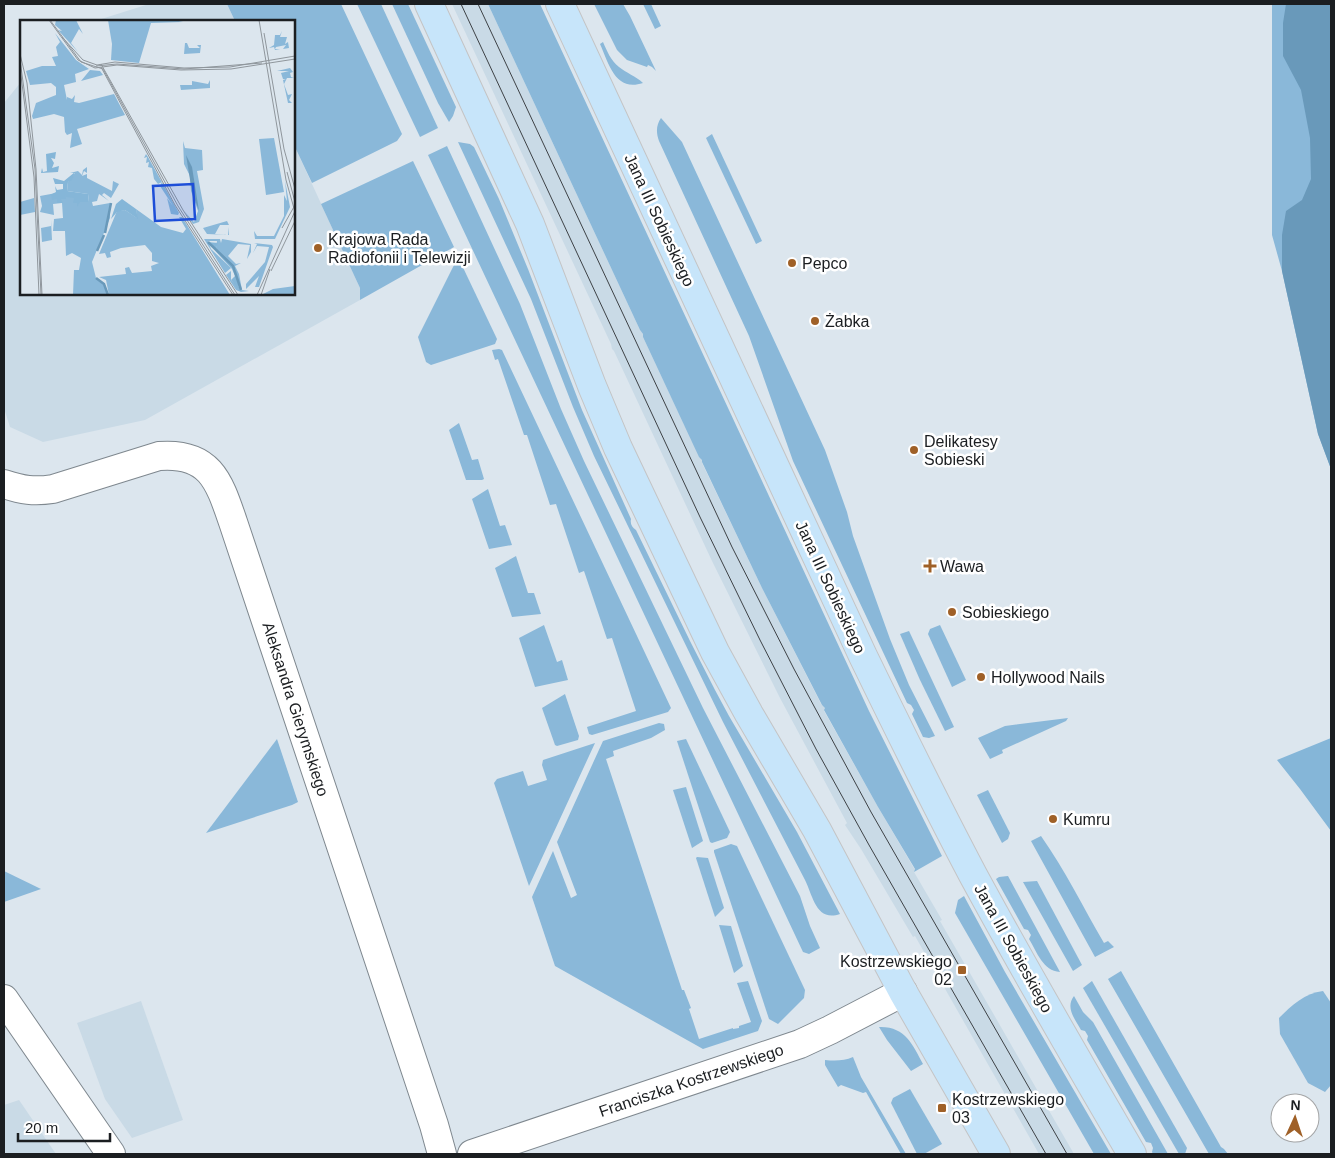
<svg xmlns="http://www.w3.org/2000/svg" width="1335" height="1158" font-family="Helvetica,sans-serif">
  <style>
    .built { fill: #c9dae6 }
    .green { fill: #8ab8d9 }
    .forest { fill: #85b6d8 }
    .water { fill: #6999ba }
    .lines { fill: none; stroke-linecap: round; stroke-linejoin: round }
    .minor-casing { stroke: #7f888f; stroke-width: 30 }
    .major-casing { stroke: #c4c4c5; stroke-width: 30 }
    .minor { stroke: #fff; stroke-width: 28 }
    .major { stroke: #c7e5fa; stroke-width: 28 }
    .tram { stroke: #3e4246; stroke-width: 1 }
    .poi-dot { fill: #9f6027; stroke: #fff; stroke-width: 2 }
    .labels { text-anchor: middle; stroke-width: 5; stroke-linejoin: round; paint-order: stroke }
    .street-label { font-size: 16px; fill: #1b1e21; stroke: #fff }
    .poi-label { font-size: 16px; fill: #1b1e21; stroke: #fff; text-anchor: start }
    .inset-river { fill: none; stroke: #6999ba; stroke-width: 2.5 }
    .inset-road { fill: none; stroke: #8f969c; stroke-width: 1 }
    .view { fill: #1d4ed8; fill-opacity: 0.15; stroke: #1d4ed8; stroke-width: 2.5 }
    .inset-edge { fill: none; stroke: #1b1e21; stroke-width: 2.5 }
  </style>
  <rect width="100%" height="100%" fill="#dce6ee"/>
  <g class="built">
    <path d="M149 4H227L235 21H95Z"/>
    <path d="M452 4H488L640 330 643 334V337L699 456 702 460V463L762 588 821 704 825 708 824 711 878 807 915 870 914 872 942 920 940 921 1074 1154H1039L915 936 913 937 861 849 845 825 847 823 780 698 712 561 614 351 612 349 611 344Z"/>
    <path d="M21 82V294H294V145L360 288V300L145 420 43 442 10 427 4 408V103Z"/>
    <path d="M141 1001 183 1120 132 1138 105 1099 77 1023Z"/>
    <path d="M19 1100 56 1154H4V1105Z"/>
  </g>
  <g class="green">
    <path d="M227 4H341L402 134 397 141 312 183 294 145V21H235Z"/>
    <path d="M357 4H381L438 128 420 137Z"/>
    <path d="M392 4H408L456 107 453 116 449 122 438 103Z"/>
    <path d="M488 4H540L869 711 942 856 914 872 915 869 878 807 824 710 825 708 822 705 762 588 702 462V460L699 457 643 337V334L640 330Z"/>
    <path d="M594 4H623L630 16 656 71 652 67 648 65 647 67 627 60 617 50Z"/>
    <path d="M643 4H651L661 26 655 29Z"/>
    <path d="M1272 4H1331V469L1318 434 1282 271 1272 235Z"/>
    <path d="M603 42C607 51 611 61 619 67 626 73 636 76 643 83 615 92 609 64 600 44Z"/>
    <path d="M661 118 682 142 825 450 847 512 853 536 890 639 909 685 935 736 929 738 923 737 912 714 914 710 911 705 907 703 793 461 749 336 659 141C656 133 656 125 661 118Z"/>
    <path d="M712 134 762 241 756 244 706 138Z"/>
    <path d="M458 142 470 144 474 147 499 199 528 269 582 410 631 519C630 524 632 527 636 530L690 641 715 690 729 716 797 832 840 914C816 922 813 896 805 880L723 722 594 456 573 407 531 299Z"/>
    <path d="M447 146 520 304 561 409 584 461 703 708 800 896 810 926 820 948 809 954 803 952 428 155Z"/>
    <path d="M413 161 454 247 360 300V288L321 204Z"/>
    <path d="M458 257 497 339 495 344 431 365 426 362 418 337Z"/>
    <path d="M499 349 502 350 671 708 668 712 592 735 589 734 587 727 636 711 612 638 607 639 584 571 579 573 556 504 550 505 527 435H524L498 359 495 360 492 350Z"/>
    <path d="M459 423 472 460 478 459 484 479 482 480H466L449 430Z"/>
    <path d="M488 489 500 526 505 525 512 545 489 549 472 499Z"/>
    <path d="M516 556 528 593H534L541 614 512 617 495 568Z"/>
    <path d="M544 625 557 662 562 660 568 680 535 687 519 638Z"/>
    <path d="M940 625 966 680 952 687 928 634 930 629Z"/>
    <path d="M909 631 954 727 945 731 920 680 900 634Z"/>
    <path d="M565 694 579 736 578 740 557 746 555 745 542 708Z"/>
    <path d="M1068 718 1066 721 1002 750 1003 753 990 759 978 738 1005 726Z"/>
    <path d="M659 723 664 724 665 730 651 738 613 751 614 756 606 759 682 990H684L691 1008 689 1009 699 1039 733 1028V1029L739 1028V1026L751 1022 737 983 748 981 762 1021 758 1031 703 1049 555 966 532 897 553 851 571 898 577 895 557 842 603 741Z"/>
    <path d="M277 739 298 802 292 805 206 833Z"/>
    <path d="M686 739 730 832 727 838 712 843 710 842 677 741Z"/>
    <path d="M595 743 529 886 494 783 497 779 523 771 528 786 547 780 542 765 543 760Z"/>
    <path d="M686 787 703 841 692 848 673 790Z"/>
    <path d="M988 790 1010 833 1008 839 1002 843 977 795Z"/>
    <path d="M1041 836C1065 870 1083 907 1104 943L1108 941 1114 947 1095 957 1031 841Z"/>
    <path d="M731 844 737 846 805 990 804 998 778 1024 769 1019 714 852V850Z"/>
    <path d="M697 857 708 858 724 908 715 917 696 858Z"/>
    <path d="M4 871 41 889 4 902Z"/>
    <path d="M1008 876 1060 972C1043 971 1037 952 1029 939L1031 935 1028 930 1024 929 996 879 999 877Z"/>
    <path d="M1037 881 1082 965 1073 971 1023 882Z"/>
    <path d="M964 896 1005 972 1111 1154H1094L955 913 958 900Z"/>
    <path d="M719 925 731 926 743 966 734 973Z"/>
    <path d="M1121 971 1221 1147 1224 1149 1228 1154H1209L1108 979Z"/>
    <path d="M1092 981 1187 1148 1185 1154H1179L1083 988Z"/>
    <path d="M1323 991 1331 1003V1085L1325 1092 1308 1083 1280 1034 1279 1018C1292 1005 1305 993 1323 991Z"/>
    <path d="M1074 996 1083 1012 1093 1022 1168 1154H1153L1152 1152 1153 1148 1151 1143 1146 1142 1087 1040 1088 1036 1085 1031 1081 1030C1075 1019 1065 1008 1074 996Z"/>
    <path d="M879 1027C905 1026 913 1045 923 1064L911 1071 887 1040Z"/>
    <path d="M853 1057 861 1077 906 1154H901L866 1092 863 1093 841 1085 838 1087 825 1065V1060C835 1061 844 1061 853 1057Z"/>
    <path d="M910 1089 942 1144 924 1154H917L891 1103 893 1098Z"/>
  </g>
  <path class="forest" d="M1331 738V831L1300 789 1277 760Z"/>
  <path class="water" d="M1286 4H1331V469L1318 434 1282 271V235L1286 211 1302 200 1311 179 1310 138 1301 90 1283 56V23Z"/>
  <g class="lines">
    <defs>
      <g id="minor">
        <path d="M4 484C23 490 33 492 53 489L159 456C210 452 219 481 233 522L434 1125 442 1154"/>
        <path d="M4 999 111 1154"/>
        <path d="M472 1154 800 1044 830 1030 903 992"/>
      </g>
      <g id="major">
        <path d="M429 4 530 224 592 386 618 448 715 652 749 714 817 830 903 992 996 1154"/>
        <path d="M560 4 863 656C899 730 935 803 973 875 1024 969 1078 1062 1132 1154"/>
      </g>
    </defs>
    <use href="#minor" class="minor-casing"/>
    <use href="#major" class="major-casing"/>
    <use href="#minor" class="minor"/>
    <use href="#major" class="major"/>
    <g class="tram">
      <path d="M461 4 700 517 760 640 816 749 869 845 1046 1154"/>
      <path d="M478 4 732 547 794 669 871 812 1067 1154"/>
    </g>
  </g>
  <g class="poi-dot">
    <circle cx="318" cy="248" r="5"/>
    <circle cx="792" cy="263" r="5"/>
    <circle cx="815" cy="321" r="5"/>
    <circle cx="914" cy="450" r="5"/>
    <path d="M927.5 558.5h5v5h5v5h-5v5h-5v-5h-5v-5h5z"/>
    <circle cx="952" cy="612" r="5"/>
    <circle cx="981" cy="677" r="5"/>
    <circle cx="1053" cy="819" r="5"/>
    <rect x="957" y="965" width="10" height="10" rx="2.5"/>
    <rect x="937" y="1103" width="10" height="10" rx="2.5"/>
  </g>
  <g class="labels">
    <g class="street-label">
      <text transform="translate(660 220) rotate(65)" y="6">Jana III Sobieskiego</text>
      <text transform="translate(831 587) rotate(65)" y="6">Jana III Sobieskiego</text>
      <text transform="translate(296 709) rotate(72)" y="6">Aleksandra Gierymskiego</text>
      <text transform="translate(1014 948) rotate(61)" y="6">Jana III Sobieskiego</text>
      <text transform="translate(691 1080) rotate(-19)" y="6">Franciszka Kostrzewskiego</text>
    </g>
    <g class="poi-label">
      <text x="328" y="245">Krajowa Rada<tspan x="328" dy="18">Radiofonii i Telewizji</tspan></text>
      <text x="802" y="269">Pepco</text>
      <text x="825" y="327">Żabka</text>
      <text x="924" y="447">Delikatesy<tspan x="924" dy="18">Sobieski</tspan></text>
      <text x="940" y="572">Wawa</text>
      <text x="962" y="618">Sobieskiego</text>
      <text x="991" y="683">Hollywood Nails</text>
      <text x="1063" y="825">Kumru</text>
      <text x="952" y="967" text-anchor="end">Kostrzewskiego<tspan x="952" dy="18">02</tspan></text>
      <text x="952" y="1105">Kostrzewskiego<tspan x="952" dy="18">03</tspan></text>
    </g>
  </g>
  <g transform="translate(20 20)">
    <rect width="275" height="275" fill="#dce6ee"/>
    <path d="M36 0H56L63 14 59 9 51 23 58 32 38 10 42 11 35 5ZM88 0H154L163 2 131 3 119 43 91 40 92 24ZM262 11 260 17H267L265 24 268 22 269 28 263 29 266 25 256 27 255 29H260L255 30 254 27 249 28 254 25 255 15H260ZM35 13 56 40 69 49 55 54 56 62 44 65 47 80V77L52 79 55 75 54 82 59 83 94 74 105 95 57 109 62 124 50 128 52 113 47 115 45 112 44 97 34 94 13 99 12 96 16 83 36 75V67L31 63 10 65 6 51 22 46H36L32 37 38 36 36 27 40 22ZM161 23H167L169 28H180L177 25H187H181L180 33 164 34 165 23ZM270 48 273 52 270 53 271 57 274 58H267L264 64 268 75 272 74 269 80 272 83H268L263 60 266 59H263L261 53 269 51H257ZM70 50 80 51 83 55 61 61ZM190 60V68L161 70 160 65H172V61L188 64ZM254 118 264 172 246 175 239 119ZM163 121 165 128 182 130 183 150 177 151 184 189 179 202 173 204 164 191 174 202 178 191 171 171 170 156 164 144ZM126 134 128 137 159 193 158 195 151 194 147 178 153 186 140 166 142 162 138 164 134 159 132 148 128 147 129 142 126 143 127 137 124 138ZM67 147V153L64 151 62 156 67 154V158L92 171 93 161 99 164 91 178 84 173 82 175 89 181 79 174 77 181 72 182 73 186 90 183V198L72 242 76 258 84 264 88 275H53L54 250H59L61 238 52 233 46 236 45 211H33L34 199 43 198 42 183 33 184 34 195 20 192 22 186 20 176 47 171 48 162 55 153H50L58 151 62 155 63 150ZM47 171 68 174 69 182H59ZM265 161 270 187 255 219H235L234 211 237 216H254L264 196V175L267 181ZM14 178 15 192 0 195V182ZM116 189 141 207 163 213 166 209 159 197H162L210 275H89L86 260 79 257 106 254 105 248 109 247 112 253 132 251 131 246 139 243 132 241V233L125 225 101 228 90 232 91 237 87 238 85 233 79 234 97 191 105 190 117 198ZM31 200 32 220 22 222 21 208 31 206ZM207 201 209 205H200L195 214 208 215 209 207V215L187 214 183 208ZM184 219H200L201 223 202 219 231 224V232L227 239 230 225 218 224 208 236 216 244 221 243 215 246 219 254 222 270 229 271 221 272 216 270 206 255 211 251V260L221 270 215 249 196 228 197 221H188L191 229 211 248 205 253ZM234 223 252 225 253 227 239 267H235L239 256 226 269V264L245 242 249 227 237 226 233 233 237 224ZM275 266V275L243 274 253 269Z" fill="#8ab8d9" fill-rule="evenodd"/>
    <path d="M36 132 35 139 31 138 34 143 32 148 39 146 38 152 21 153 22 148 23 152 27 151 26 134ZM55 152 52 160 48 162 47 171 68 174 69 182H60L57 187V183H53L54 178 46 177 45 173 46 179H41L43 183H37V179L32 180 31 175 26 177 36 172 35 166 37 170 43 169V164H35L33 158 44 161ZM102 179 116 189 118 199 105 190 97 192 91 199 96 184ZM187 222 198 223 196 228 213 245 220 271 211 260 215 256 212 249Z" fill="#85b6d8"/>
    <path d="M166 135 172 147 179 191 172 172Z" fill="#6999ba"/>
    <path class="inset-river" d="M85 213 91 183M188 222 213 246 221 270M77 231 84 215M76 258 84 264 88 275"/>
    <path class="inset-road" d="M29 0 58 40 75 48 97 45 161 50 211 49 275 39M30 0 61 42 83 49 158 186 215 275M239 0 266 160 275 192M244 13 264 129 275 169M42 17 63 40 77 45 95 42 164 48 210 47 275 36M0 34 7 63 16 149 22 275M0 40 15 149 21 275M81 44 163 190 218 275M76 46 97 44 164 49 242 43M81 47 155 185 213 275M0 48 14 157 19 275M267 152 275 182M262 208 275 185M251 251 275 201M237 275 275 191M241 275 250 249"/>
    <path class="view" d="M173 164 175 199 135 201 133 166Z"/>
    <rect width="275" height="275" class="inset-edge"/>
  </g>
  <rect width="1335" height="1158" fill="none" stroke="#1b1e21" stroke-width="10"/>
  <g transform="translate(1295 1118) rotate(3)"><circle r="24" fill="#ffffff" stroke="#a4a5a6"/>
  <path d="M0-4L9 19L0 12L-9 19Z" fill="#9f6027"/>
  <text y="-8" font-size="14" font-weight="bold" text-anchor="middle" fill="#1b1e21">N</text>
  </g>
  <path d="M18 1133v8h92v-8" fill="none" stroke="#1b1e21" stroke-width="2.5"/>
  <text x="25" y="1133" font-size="15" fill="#1b1e21" stroke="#ffffff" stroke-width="4" paint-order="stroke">20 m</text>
</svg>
